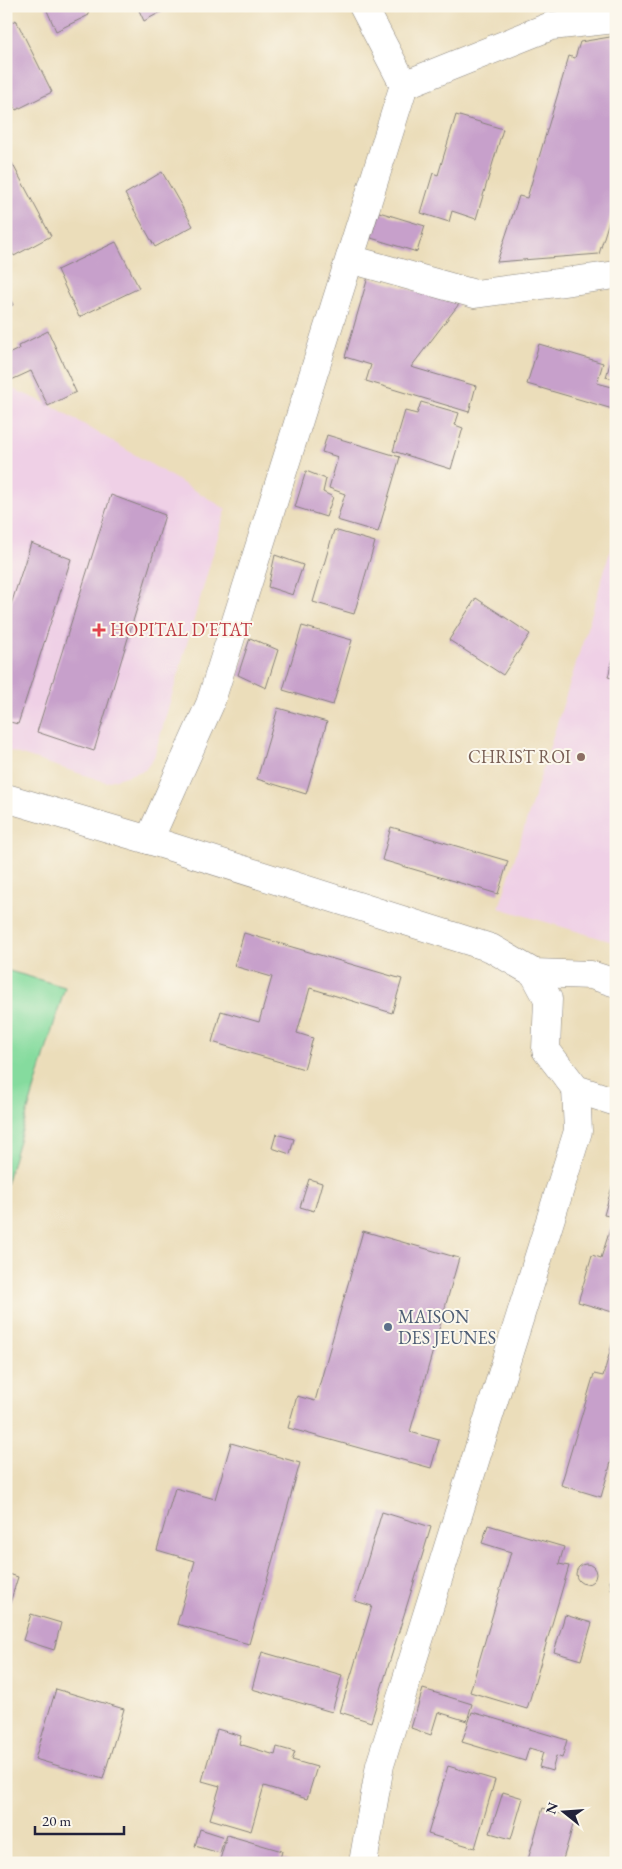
<svg xmlns="http://www.w3.org/2000/svg" width="622" height="1869" font-family="'EB Garamond',serif">
  <style>
    .built { fill: #efd0e6 }
    .green { fill: #85db9e; stroke: #547e6c }
    .building { fill: #c7a0cb }
    .lines { fill: none; stroke-linecap: round; stroke-linejoin: round }
    .minor-casing { stroke: #86807a; stroke-width: 29 }
    .secondary-casing { stroke: #86807a; stroke-width: 29 }
    .minor { stroke: #fff; stroke-width: 28 }
    .secondary { stroke: #fff; stroke-width: 28 }
    .health-dot { fill: #e0444e; stroke: #fbf7ec; stroke-width: 2 }
    .education-dot { fill: #8d6e63; stroke: #fbf7ec; stroke-width: 2 }
    .service-dot { fill: #5c6f8a; stroke: #fbf7ec; stroke-width: 2 }
    .labels { text-anchor: middle; stroke-width: 4; stroke-linejoin: round; paint-order: stroke }
    .health-label { font-size: 18px; fill: #be3a42; stroke: #fbf7ec; text-anchor: start }
    .education-label { font-size: 18px; fill: #785e54; stroke: #fbf7ec; text-anchor: end }
    .service-label { font-size: 18px; fill: #4e5e75; stroke: #fbf7ec; text-anchor: start }
  </style>
  <rect width="100%" height="100%" fill="#fbf7ec"/>
  <filter id="ink" filterUnits="userSpaceOnUse"><feTurbulence type="fractalNoise" baseFrequency=".02" numOctaves="2"/><feDisplacementMap in="SourceGraphic" scale="10" xChannelSelector="R" yChannelSelector="G"/><feConvolveMatrix kernelMatrix="1 2 1 2 8 2 1 2 1" color-interpolation-filters="sRGB"/></filter>
  <filter id="wash" filterUnits="userSpaceOnUse"><feTurbulence type="fractalNoise" baseFrequency=".0096" numOctaves="4" result="noise"/><feDisplacementMap in="SourceGraphic" scale="20" xChannelSelector="R" yChannelSelector="G"/><feGaussianBlur stdDeviation="1.12" result="paint"/><feColorMatrix in="noise" values="0 0 0 0 0 0 0 0 0 0 0 0 0 0 0 0 0 1.4 0 .05"/><feComposite in="paint" operator="in"/></filter>
  <g filter="url(#wash)">
    <rect width="100%" height="100%" fill="#ebddba"/>
    <g class="built">
      <path d="M6 386 53 406 226 509 154 757 145 770 106 782 6 750Z"/>
      <path d="M616 531V943L499 908 594 606Z"/>
    </g>
    <path class="green" d="M6 970 65 987 6 1184Z"/>
    <g id="blocks">
      <g class="building">
        <path d="M45 6H85L89 15 56 31Z"/>
        <path d="M137 6H172L144 21Z"/>
        <path d="M16 20 52 92 16 110 6 91V25Z"/>
        <path d="M616 36V198L599 254 497 262 519 196 527 198 569 56 575 58 580 42Z"/>
        <path d="M456 115 503 129 476 219 452 211 449 222 421 213 433 173 438 175Z"/>
        <path d="M12 163 51 236 14 256 6 242V166Z"/>
        <path d="M162 172 193 226 155 247 125 194Z"/>
        <path d="M379 212 425 226 417 252 371 238Z"/>
        <path d="M116 242 139 288 79 317 57 270Z"/>
        <path d="M368 277 459 304 411 367 476 386 469 412 366 381 371 365 345 357Z"/>
        <path d="M6 289 13 305 6 308Z"/>
        <path d="M48 331 76 392 48 406 31 371 7 382 6 355 19 349 18 346Z"/>
        <path d="M539 344 603 363 597 383 616 388V410L527 384Z"/>
        <path d="M614 350 616 351V380L606 377Z"/>
        <path d="M421 402 459 413 455 425 463 428 451 469 393 451 405 411 417 414Z"/>
        <path d="M327 435 400 457 378 532 337 520 345 494 329 488 338 457 322 452Z"/>
        <path d="M306 471 326 479 323 492 333 497 326 517 295 507Z"/>
        <path d="M111 495 165 515 94 751 37 732Z"/>
        <path d="M334 530 375 542 354 614 313 602Z"/>
        <path d="M31 543 71 559 18 724 6 721V620Z"/>
        <path d="M275 555 303 565 293 595 268 587Z"/>
        <path d="M476 598 530 634 503 675 449 640Z"/>
        <path d="M302 626 352 640 333 705 283 690Z"/>
        <path d="M250 638 278 650 266 688 238 675Z"/>
        <path d="M615 652H616V679L608 677Z"/>
        <path d="M278 708 327 722 306 794 257 779Z"/>
        <path d="M391 827 508 861 498 894 382 860Z"/>
        <path d="M244 933 402 979 392 1013 310 988 297 1033 313 1038 304 1069 212 1042 221 1011 259 1022 272 977 234 966Z"/>
        <path d="M276 1134 294 1139 290 1154 272 1148Z"/>
        <path d="M615 1176H616V1313L578 1302 592 1255 601 1258 614 1217 604 1215Z"/>
        <path d="M309 1179 322 1183 314 1211 300 1207Z"/>
        <path d="M363 1231 459 1258 410 1432 439 1440 431 1468 288 1428 297 1396 315 1401Z"/>
        <path d="M615 1334 616 1460 612 1459 601 1497 561 1485 594 1374 603 1376Z"/>
        <path d="M231 1443 300 1463 249 1644 177 1624 195 1561 157 1550 175 1488 215 1499Z"/>
        <path d="M382 1512 431 1527 371 1722 340 1712 372 1606 355 1601Z"/>
        <path d="M488 1525 564 1547 559 1564 569 1566 527 1709 470 1692 511 1552 482 1543Z"/>
        <circle cx="586" cy="1574" r="10"/>
        <path d="M6 1573 18 1577 10 1603 6 1602Z"/>
        <path d="M616 1574V1593L611 1589 610 1581Z"/>
        <path d="M31 1614 61 1623 54 1650 23 1640Z"/>
        <path d="M565 1615 592 1623 581 1660 554 1652Z"/>
        <path d="M262 1652 342 1675 332 1712 252 1689Z"/>
        <path d="M56 1689 124 1709 103 1779 35 1759Z"/>
        <path d="M423 1689 472 1704 467 1721 438 1712 431 1735 411 1728Z"/>
        <path d="M472 1712 567 1740 562 1758 556 1756 552 1771 539 1767 543 1752 529 1748 525 1761 462 1742Z"/>
        <path d="M217 1729 241 1736 239 1744 275 1755 277 1747 295 1752 292 1760 317 1767 307 1799 264 1786 251 1831 210 1819 220 1786 202 1781Z"/>
        <path d="M448 1766 495 1780 475 1848 428 1834Z"/>
        <path d="M503 1792 523 1798 511 1839 490 1833Z"/>
        <path d="M543 1808 575 1818 562 1863H527Z"/>
        <path d="M200 1829 225 1837 220 1853 195 1846Z"/>
        <path d="M227 1835 282 1851 280 1859 293 1863H219Z"/>
      </g>
    </g>
  </g>
  <g filter="url(#ink)">
    <use href="#blocks" fill-opacity="0" stroke="#86807a" stroke-width="1"/>
    <g class="lines">
      <defs>
        <g id="minor">
          <path d="M363 6 404 85"/>
          <path d="M350 259 475 294 616 275"/>
          <path d="M149 840 210 704 404 85 551 26 616 19"/>
          <path d="M534 973 591 975 616 983"/>
          <path d="M363 1863 380 1765 578 1131 576 1089"/>
        </g>
        <path id="secondary" d="M6 798 149 840 491 948 534 973 548 999 546 1050 576 1089 616 1102"/>
      </defs>
      <use href="#minor" class="minor-casing"/>
      <use href="#secondary" class="secondary-casing"/>
      <use href="#minor" class="minor"/>
      <use href="#secondary" class="secondary"/>
    </g>
  </g>
  <path class="health-dot" d="M96.5 622.5h5v5h5v5h-5v5h-5v-5h-5v-5h5z"/>
  <circle class="education-dot" cx="581" cy="757" r="5"/>
  <circle class="service-dot" cx="388" cy="1327" r="5"/>
  <g class="labels">
    <g class="health-label">
      <text x="110" y="636">HOPITAL D'ETAT</text>
    </g>
    <g class="education-label">
      <text x="571" y="763">CHRIST ROI</text>
    </g>
    <g class="service-label">
      <text x="398" y="1323">MAISON<tspan x="398" dy="21">DES JEUNES</tspan></text>
    </g>
  </g>
  <rect width="622" height="1869" fill="none" stroke="#fbf7ec" stroke-width="25"/>
  <g transform="translate(564 1812) rotate(287)" stroke="#fbf7ec" stroke-width="4" paint-order="stroke">
  <path d="M0-4L9 19L0 12L-9 19Z" fill="#22223b"/>
  <text y="-8" font-size="14" font-weight="bold" text-anchor="middle" fill="#22223b">N</text>
  </g>
  <path d="M35 1826v8h89v-8" fill="none" stroke="#22223b" stroke-width="2.5"/>
  <text x="42" y="1826" font-size="15" fill="#22223b" stroke="#fbf7ec" stroke-width="4" paint-order="stroke">20 m</text>
</svg>
